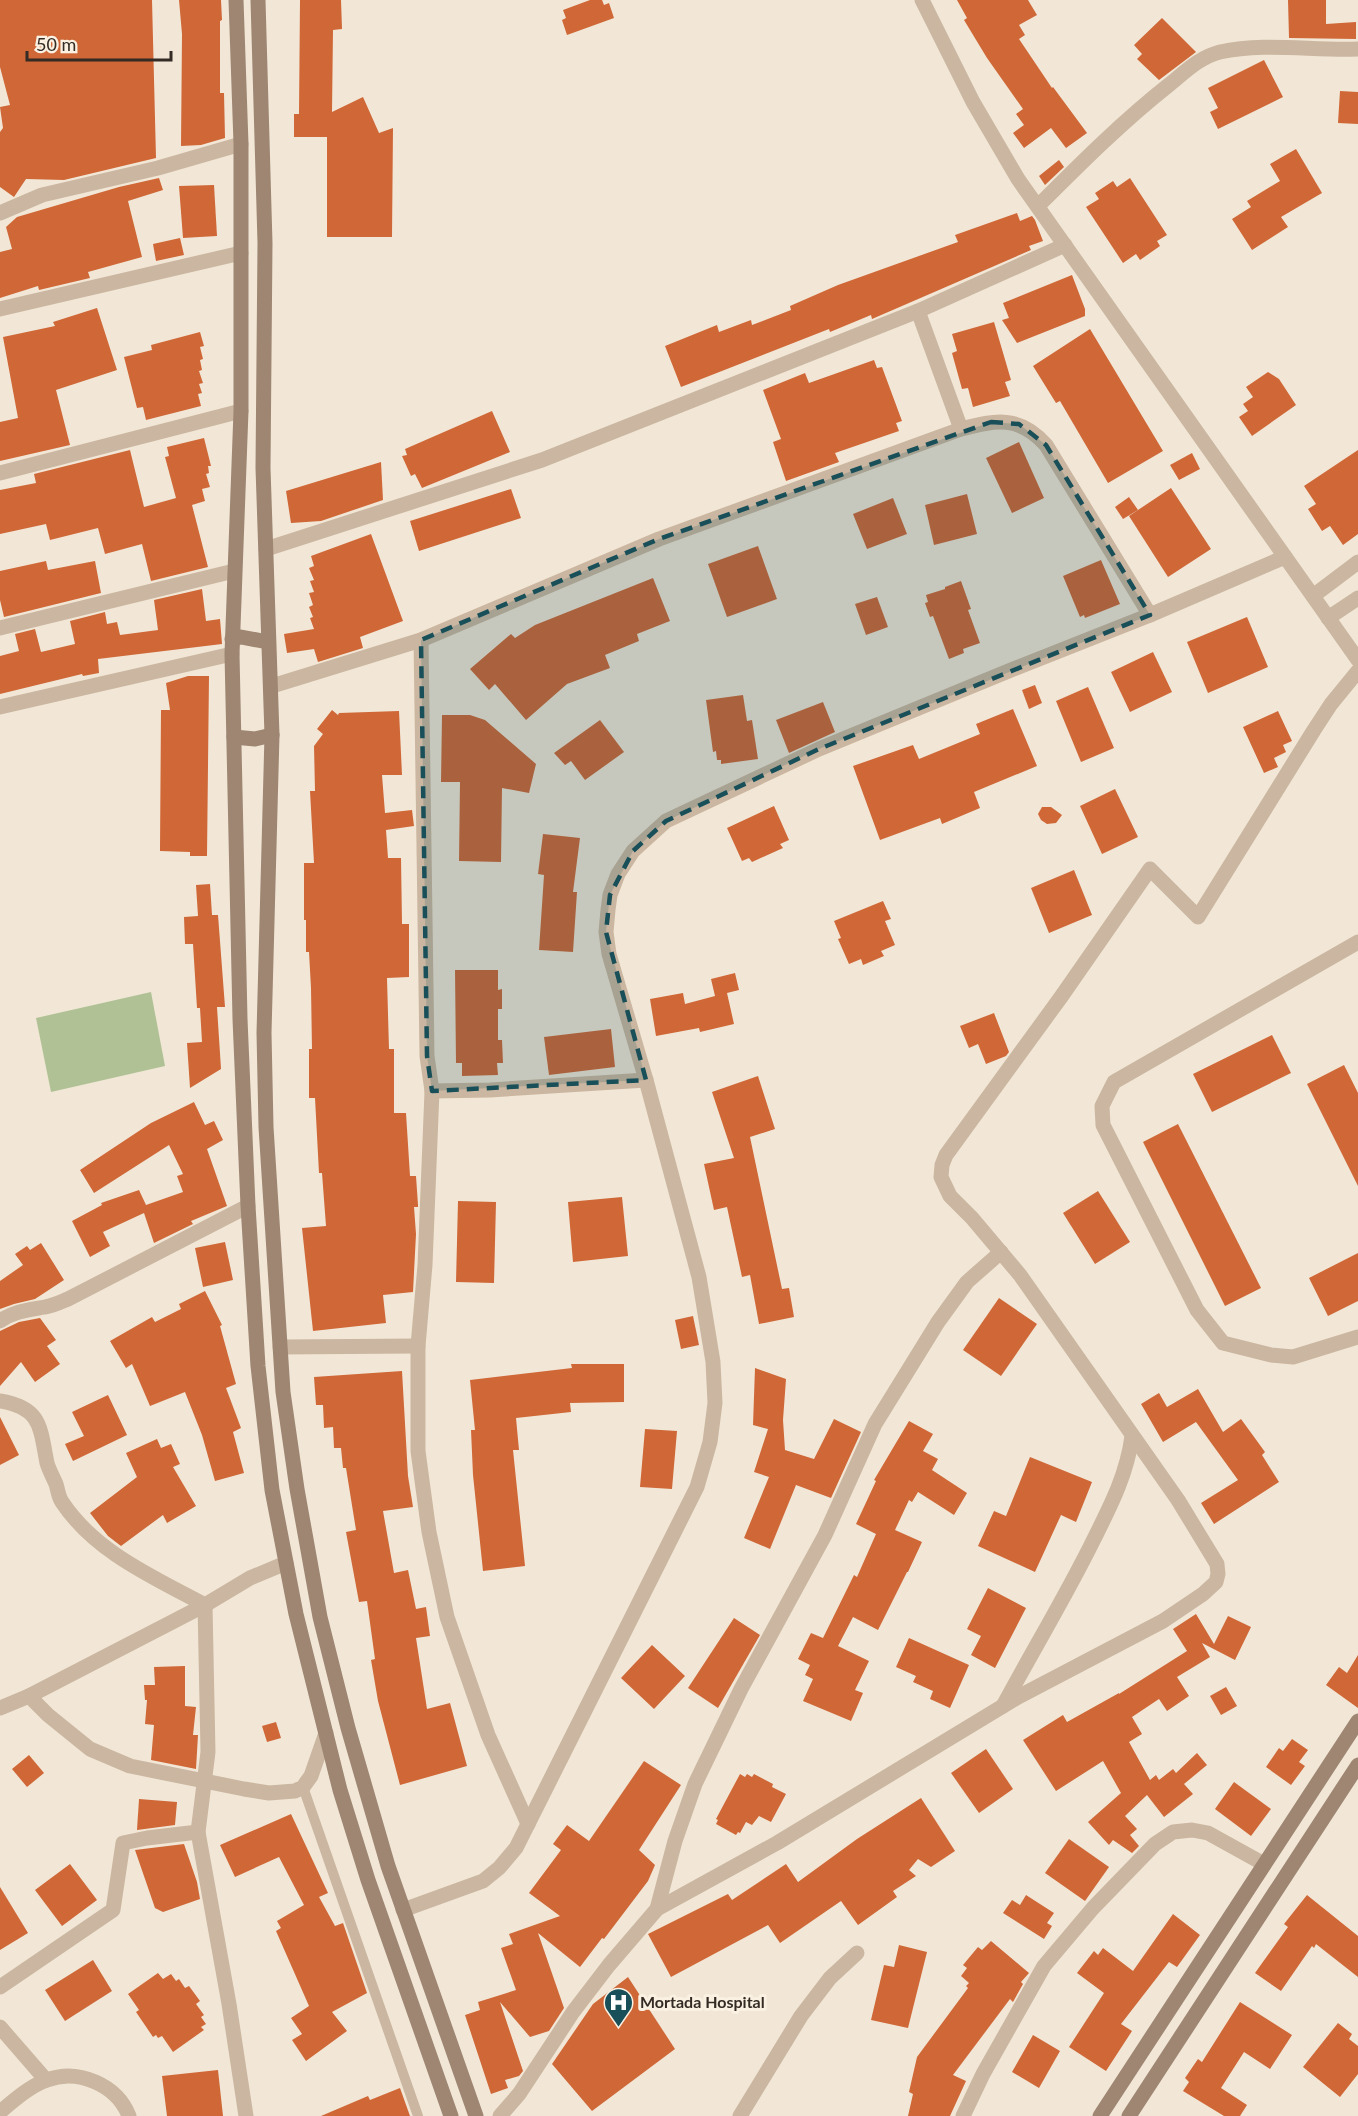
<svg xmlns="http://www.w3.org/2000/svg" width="1358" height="2116" font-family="Lato,sans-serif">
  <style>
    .green { fill: #b0c295 }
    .building { fill: #cf6737 }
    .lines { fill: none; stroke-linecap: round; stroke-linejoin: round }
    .lane { stroke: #cbb7a1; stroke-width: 10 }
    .street { stroke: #cbb7a1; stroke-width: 15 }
    .secondary { stroke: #9e8673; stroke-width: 15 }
    .marked { fill: #184f58; fill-opacity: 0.2; stroke: #184f58; stroke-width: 4.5; stroke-dasharray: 12 8; stroke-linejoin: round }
    .labels { text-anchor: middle; stroke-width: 6; stroke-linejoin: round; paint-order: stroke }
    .poi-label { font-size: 16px; font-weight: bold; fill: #342b24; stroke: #faf1e2; text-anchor: start }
  </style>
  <rect width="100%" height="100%" fill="#f2e7d6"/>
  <path class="green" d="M151 992 165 1066 51 1092 36 1018Z"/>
  <g class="building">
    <path d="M0 0H152L156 158 64 180 26 179 14 197 0 187V132L3 128 0 107 10 105 0 67Z"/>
    <path d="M179 0H221L222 20 220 21V93H224L225 138 201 145 181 146 182 34Z"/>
    <path d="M300 0H341L342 29 333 30 332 112 363 97 379 133 393 128 392 237H327V137H294V114H299Z"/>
    <path d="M590 0H602L604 5 609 3 614 18 567 35 562 20 566 18 563 10Z"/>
    <path d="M957 0H1028L1037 15 1019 25 1025 35 1019 39 1052 88 1053 87 1087 133 1066 148 1051 128 1024 148 1013 133 1024 125 1016 114 1023 109 987 58 964 20 967 18Z"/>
    <path d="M1288 0H1326V24L1356 22V39L1289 38Z"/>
    <path d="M1162 18 1196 52 1159 80 1137 59 1142 54 1134 45Z"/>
    <path d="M1264 60 1283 97 1218 129 1210 112 1218 108 1208 88Z"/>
    <path d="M1340 91 1358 92V124L1338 123Z"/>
    <path d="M1296 149 1322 193 1281 217 1288 227 1252 250 1232 219 1251 207 1247 201 1280 181 1270 164Z"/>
    <path d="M1059 160 1064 167 1045 185 1039 176Z"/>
    <path d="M159 178 163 190 128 201 142 257 88 272 90 278 39 290 38 286 0 298V252L12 249 6 227 17 217 119 187Z"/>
    <path d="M1130 178 1167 235 1157 241 1160 246 1140 260 1136 254 1123 263 1086 207 1099 199 1095 193 1113 181 1117 187Z"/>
    <path d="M214 185 217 236 183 238 179 186Z"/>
    <path d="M1017 213 1020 221 1032 216 1035 220 1043 241 1029 246 1031 250 872 319 871 315 830 332 829 329 681 387 665 346 717 325 719 332 751 320 752 325 791 310 790 306 838 285 958 242 955 235Z"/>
    <path d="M180 238 184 255 156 261 153 244Z"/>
    <path d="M1072 275 1085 309V316L1017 343 1002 320 1009 318 1003 303Z"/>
    <path d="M97 308 117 370 56 390 70 445 0 461V422L18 418 3 337 55 326 53 322Z"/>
    <path d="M994 322 1011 380 1005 382 1010 396 973 407 968 388 962 389 952 353 957 351 952 334Z"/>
    <path d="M1090 329 1163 451 1108 483 1060 401 1056 403 1033 366Z"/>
    <path d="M200 332 204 346 200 347 203 359 200 360 202 370 199 371 203 383 199 384 202 393 198 394 201 406 146 420 143 407 137 408 124 357 152 350 151 345Z"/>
    <path d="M874 360 877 368 882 367 902 421 896 423 899 431 835 453 839 462 786 481 773 442 781 439 763 390 805 373 809 383Z"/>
    <path d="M1268 372 1279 379 1296 405 1252 436 1239 417 1248 411 1243 404 1253 397 1246 387Z"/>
    <path d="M492 411 510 452 422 488 415 474 411 476 402 456 407 455 405 449Z"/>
    <path d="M204 438 211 466H208L209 473 206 474 210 487 202 489 205 501 192 505 208 567 151 581 142 544 105 554 98 528 50 540 46 524 0 534V490L36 483 34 474 130 450 144 507 176 498 165 457 169 456 167 447Z"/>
    <path d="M1019 442 1044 498 1012 513 986 458Z"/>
    <path d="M1358 450V534L1343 545 1330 526 1322 531 1308 509 1316 504 1304 486Z"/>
    <path d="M1192 453 1200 469 1179 480 1170 465Z"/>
    <path d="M381 462 383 500 321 521 291 523 286 491Z"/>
    <path d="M1171 488 1211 549 1168 577 1129 516Z"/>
    <path d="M511 489 521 518 419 551 410 521Z"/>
    <path d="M967 494 977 534 934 545 925 505Z"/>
    <path d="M1129 497 1138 510 1123 519 1115 507Z"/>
    <path d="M893 498 907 534 867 549 853 514Z"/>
    <path d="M371 534 403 621 360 637 363 648 318 662 314 649 287 653 284 634 314 629 310 618 313 617 309 607 313 605 309 593 314 592 310 581 314 580 309 568 314 566 311 556Z"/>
    <path d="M758 546 777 599 727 617 708 564Z"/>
    <path d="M1101 560 1120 604 1085 618 1084 615 1080 617 1063 576Z"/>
    <path d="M46 561 48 570 95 561 101 593 4 617 0 600V571Z"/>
    <path d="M653 578 670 621 637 634 639 641 605 655 610 668 567 684 526 720 495 684 489 690 470 669 511 634 515 638 535 625Z"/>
    <path d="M961 581 971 609 968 610 980 643 963 649 964 653 949 659 933 616 930 617 925 603 928 602 926 595 945 589V587Z"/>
    <path d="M202 589 206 621 220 619 222 644 98 659 99 673 83 676 82 674 0 694V656L19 651 15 634 35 629 41 652 75 644 70 621 105 612 107 624 117 622 120 635 158 630 154 600Z"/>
    <path d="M877 597 888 627 866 635 855 604Z"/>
    <path d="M1247 617 1268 667 1208 693 1187 642Z"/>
    <path d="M1153 652 1172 692 1130 712 1111 672Z"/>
    <path d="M188 676H209L207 856H190V852L160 851 161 710H170L166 683Z"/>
    <path d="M1035 685 1042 703 1029 709 1022 690Z"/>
    <path d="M1088 687 1114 748 1081 762 1056 701Z"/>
    <path d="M743 695 747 721 752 720 758 759 721 764V760H717L716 751 713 752 706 700Z"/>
    <path d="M823 702 835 732 789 753 776 720Z"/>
    <path d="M1013 709 1037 766 974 792 980 808 942 824 940 818 880 840 853 766 913 745 919 759 980 734 976 724Z"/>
    <path d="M332 710 338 715 339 713 399 711 402 775H382L385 813 412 810 414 826 386 830 388 858H401L402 924H409V977L387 978 389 1049H394V1113H406L410 1176H416L418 1205V1207H414L416 1234 413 1292 383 1295 386 1323 313 1331 302 1228 326 1226 322 1173H319L315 1098H309V1049H312L311 988 309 952H306V920H304V863H314L310 791H315L314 746 323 734 317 729Z"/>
    <path d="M1278 711 1292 741 1283 745 1286 752 1274 758 1278 767 1264 773 1243 727Z"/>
    <path d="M442 715H470L485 720 536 764 529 793 502 788 501 862 459 861 460 782H441Z"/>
    <path d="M600 720 624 752 585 780 571 761 565 765 554 753Z"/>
    <path d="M1115 789 1138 837 1102 854 1080 806Z"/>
    <path d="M774 806 789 840 780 844 783 848 752 862 749 858 742 861 727 828Z"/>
    <path d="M1042 807H1051L1062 815 1056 823 1047 824 1041 820 1038 814Z"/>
    <path d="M543 834 580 838 573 892H577L573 952 539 950 544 875 538 874Z"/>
    <path d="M1074 870 1092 915 1049 933 1031 888Z"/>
    <path d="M210 884 212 915H218L225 1007H217L221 1069 190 1088 187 1043 202 1042 200 1008H197L193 944H185L184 917 198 916 196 885Z"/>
    <path d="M883 901 891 919 885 921 895 945 881 951 884 956 863 965 861 959 849 964 838 939 841 938 834 921Z"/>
    <path d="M455 970H498V990L502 989V1009H498V1040H502L503 1063H497L498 1075 462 1076V1063H456Z"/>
    <path d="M735 973 739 990 727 993 734 1024 700 1032 699 1028 656 1036 650 999 683 993 685 1004 715 996 711 979Z"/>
    <path d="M994 1013 1009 1052 1006 1056 986 1064 978 1044 969 1048 960 1026Z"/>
    <path d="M611 1029 615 1067 549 1075 544 1037Z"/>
    <path d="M1272 1035 1291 1073 1212 1112 1193 1074Z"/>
    <path d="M1344 1065 1358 1093V1186L1307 1084Z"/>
    <path d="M758 1076 775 1129 750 1137 782 1289 789 1288 794 1317 759 1324 750 1275 742 1277 727 1207 714 1210 704 1164 734 1158 712 1092Z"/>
    <path d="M194 1102 205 1125 214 1121 223 1140 207 1149 227 1206 191 1221 193 1224 154 1243 144 1213 103 1232 110 1246 90 1257 72 1221 102 1205 101 1203 139 1190 146 1205 183 1192 177 1176 183 1174 169 1145 94 1193 80 1170 151 1123Z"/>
    <path d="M1178 1124 1261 1288 1225 1306 1143 1142Z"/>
    <path d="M1098 1191 1130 1242 1095 1264 1063 1213Z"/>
    <path d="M622 1197 628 1256 573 1262 568 1202Z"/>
    <path d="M458 1201 496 1202 494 1283 456 1282Z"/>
    <path d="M225 1242 233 1280 203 1287 195 1248Z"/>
    <path d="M41 1243 64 1280 35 1299 14 1304 0 1309V1281L23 1265 15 1254 27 1246 30 1250Z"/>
    <path d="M1358 1253V1301L1328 1316 1309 1278Z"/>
    <path d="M205 1291 222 1325 220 1326 236 1384 226 1388 241 1428 233 1432 244 1473 215 1481 202 1435 185 1392 150 1406 132 1364 126 1368 110 1341 152 1317 155 1322 181 1309 179 1304Z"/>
    <path d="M999 1298 1037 1324 1001 1376 963 1350Z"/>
    <path d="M693 1316 699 1345 681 1349 675 1320Z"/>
    <path d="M40 1318 56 1340 47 1346 60 1364 35 1382 21 1362 0 1386V1331L19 1322Z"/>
    <path d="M571 1364H624V1402L570 1403 571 1412 516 1418 519 1450H513L525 1566 483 1571 473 1475 471 1430H475L470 1380 572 1368Z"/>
    <path d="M755 1368 786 1379 783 1420 785 1450 814 1459 834 1419 861 1432 831 1498 796 1485 770 1549 744 1538 769 1477 754 1472 768 1429 753 1425Z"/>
    <path d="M402 1371 408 1476 413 1507 383 1511 394 1573 408 1570 416 1609 426 1607 430 1636 416 1638 427 1709 450 1703 467 1766 400 1785 378 1701 371 1660 375 1659 367 1601 359 1602 346 1532 356 1530 346 1468H343L341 1448H334L333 1427 324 1428 323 1405H316L314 1377Z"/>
    <path d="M1198 1389 1223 1432 1241 1419 1265 1452 1262 1455 1279 1482 1214 1524 1201 1503 1238 1480 1196 1422 1163 1442 1141 1404 1159 1393 1167 1407Z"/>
    <path d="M108 1395 127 1435 73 1461 65 1444 84 1436 72 1412Z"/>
    <path d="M0 1417 19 1455 0 1465Z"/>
    <path d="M909 1421 933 1434 923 1451 938 1459 932 1470 967 1493 954 1515 918 1492 912 1502 909 1500 895 1530 922 1542 908 1572H907L878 1630 853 1617 838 1646 869 1661 855 1690 863 1693 851 1721 803 1701 813 1679 805 1675 810 1665 798 1659 811 1633 823 1638 854 1575 857 1577 876 1534 856 1524 876 1481 874 1480Z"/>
    <path d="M645 1429 677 1431 672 1489 640 1487Z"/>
    <path d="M157 1439 161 1448 171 1444 180 1464 173 1467 196 1506 167 1523 163 1515 121 1546 108 1536 90 1513 137 1477 126 1453Z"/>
    <path d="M1030 1457 1092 1482 1076 1522 1061 1515 1035 1572 978 1546 994 1511 1006 1516Z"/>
    <path d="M988 1588 1026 1608 995 1668 971 1655 981 1636 967 1629Z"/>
    <path d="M1196 1614 1214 1644 1228 1616 1251 1627 1235 1660 1202 1643 1210 1657 1177 1677 1189 1696 1167 1711 1159 1699 1132 1717 1142 1734 1129 1742 1150 1780 1156 1775 1159 1780 1173 1769 1176 1773 1197 1753 1207 1765 1184 1784 1193 1794 1164 1817 1147 1795 1125 1816 1137 1829 1130 1835 1139 1846 1132 1853 1113 1840 1109 1845 1088 1822 1121 1793 1103 1761 1056 1791 1023 1740 1063 1715 1067 1722 1119 1693V1694L1187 1651 1173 1629Z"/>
    <path d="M734 1618 760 1635 718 1708 688 1688Z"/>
    <path d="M909 1638 969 1665 950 1708 930 1699 933 1691 913 1682 916 1676 896 1667Z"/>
    <path d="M652 1645 685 1676 654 1709 621 1678Z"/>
    <path d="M1358 1655V1708L1326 1685 1339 1667 1347 1673Z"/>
    <path d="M185 1666V1706L196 1707 193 1735H198L196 1769 151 1760 154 1725 145 1724 147 1700H145L144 1685H155L154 1667Z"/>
    <path d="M1226 1687 1237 1706 1221 1715 1210 1696Z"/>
    <path d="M276 1722 281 1738 267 1742 262 1726Z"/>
    <path d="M1292 1739 1308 1750 1299 1762 1305 1766 1291 1785 1266 1767 1279 1748 1283 1751Z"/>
    <path d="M986 1749 1013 1789 979 1813 951 1773Z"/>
    <path d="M29 1755 44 1773 27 1787 12 1769Z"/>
    <path d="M644 1761 681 1785 639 1850 655 1865 648 1881 604 1939 602 1938 580 1967 538 1933 564 2008 549 2031 530 2037 500 2002 523 2071 519 2076 505 2080 508 2088 491 2094 465 2015 480 2010 478 2002 516 1990 501 1948 513 1944 509 1934 560 1916 529 1893 561 1850 553 1844 567 1825 589 1841Z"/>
    <path d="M740 1774 745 1777 747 1774 752 1777 754 1774 773 1784 772 1787 786 1794 771 1822 759 1816 752 1825 746 1822 740 1833 738 1832 736 1835 716 1824 718 1820 716 1819Z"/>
    <path d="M1234 1782 1271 1809 1251 1836 1215 1809Z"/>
    <path d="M921 1798 955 1851 931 1867 918 1859 909 1870 916 1876 893 1891 897 1897 858 1925 841 1901 780 1943 768 1925 671 1977 648 1934 728 1894 732 1900 786 1864 798 1882 857 1839Z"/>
    <path d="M139 1799 177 1802 175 1825 137 1830Z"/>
    <path d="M291 1814 328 1893 319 1897 335 1926 343 1923 367 1993 332 2012 347 2031 306 2061 292 2040 302 2034 291 2018 309 2006 276 1931 281 1928 277 1921 304 1905 279 1857 235 1877 220 1845Z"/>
    <path d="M1069 1839 1109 1867 1085 1901 1045 1873Z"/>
    <path d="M184 1844 197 1882 200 1899 163 1912 155 1908 135 1850Z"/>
    <path d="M70 1864 97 1900 62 1926 35 1890Z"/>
    <path d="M0 1887 28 1933 0 1950Z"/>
    <path d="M1026 1895 1054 1913 1047 1923 1052 1926 1044 1939 1003 1913 1012 1900 1020 1905Z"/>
    <path d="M1307 1895 1358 1936V1977L1316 1944 1314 1948 1312 1946 1281 1991 1255 1973 1288 1927 1284 1924Z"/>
    <path d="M1173 1914 1200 1935 1177 1967 1169 1962 1121 2024 1132 2031 1106 2071 1069 2047 1104 1993 1077 1973 1094 1951 1098 1955 1103 1948 1133 1971Z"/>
    <path d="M991 1941 1029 1973 1021 1982 1023 1984 1013 2002 1010 1999 953 2075 966 2081 950 2116H908L913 2094 909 2092 917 2057 968 1988 966 1986 969 1983 961 1976 967 1968 963 1965 978 1947 982 1950Z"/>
    <path d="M899 1945 927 1952 908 2028 871 2020 884 1965 894 1967Z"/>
    <path d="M93 1960 112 1991 65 2021 45 1990Z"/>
    <path d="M158 1973 163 1979 171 1974 176 1981 179 1979 185 1988 189 1986 200 2001 196 2004 204 2015 201 2017 206 2024 201 2027 204 2030 173 2052 162 2036 158 2038 156 2035 153 2037 136 2012 139 2010 128 1994Z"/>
    <path d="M628 1977 675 2049 592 2111 552 2064 593 2004Z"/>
    <path d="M1240 2002 1292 2035 1270 2069 1244 2052 1221 2088 1247 2105 1240 2116H1224L1183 2091 1189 2082 1185 2078 1198 2059 1202 2062Z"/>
    <path d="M1338 2023 1352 2034 1349 2039 1358 2046V2074L1340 2097 1303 2067Z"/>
    <path d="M1033 2035 1060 2051 1039 2088 1012 2072Z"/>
    <path d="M218 2070 223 2116H167L162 2076Z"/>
    <path d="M400 2088 410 2116H321L368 2096 370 2100Z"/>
  </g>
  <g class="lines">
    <path class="lane" d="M303 1787 418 2116"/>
    <g class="street">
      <path d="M922 0 973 102 1018 179 1358 660"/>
      <path d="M1038 206C1081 163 1123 121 1170 84 1186 71 1200 57 1220 52 1265 42 1313 51 1358 49"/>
      <path d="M0 213 42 195 158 168 241 144"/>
      <path d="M0 309 241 253"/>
      <path d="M918 311 961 429"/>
      <path d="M0 473 241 411"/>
      <path d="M266 549 542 460 918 311 1065 245"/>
      <path d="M1313 596 1358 562"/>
      <path d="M1328 618 1358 598"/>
      <path d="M0 628 234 571"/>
      <path d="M421 640 427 1056 432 1091 425 1265 418 1346V1451L429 1532 447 1617 488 1735 528 1824"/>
      <path d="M272 686 421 640 659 539 961 429C996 420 1019 415 1046 445L1150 615"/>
      <path d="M0 707 232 654"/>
      <path d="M1358 942 1114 1082 1102 1106 1103 1125 1197 1310 1223 1343 1271 1355 1293 1357 1358 1337"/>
      <path d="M432 1091 490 1090 646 1080"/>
      <path d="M0 1321C14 1311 29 1310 45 1307 53 1306 61 1302 68 1299L248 1206"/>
      <path d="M280 1347 418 1346"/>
      <path d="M0 1401C42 1408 40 1428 47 1463 49 1470 53 1477 56 1484 58 1490 58 1496 62 1502 95 1552 153 1577 205 1605"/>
      <path d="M205 1605 208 1752 198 1832 229 2004 246 2116"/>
      <path d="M29 1696 48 1715 90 1749 130 1766 244 1789 269 1793 295 1791 303 1787 311 1776 326 1733"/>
      <path d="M1003 1706C1033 1650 1066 1596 1094 1539 1111 1505 1127 1474 1132 1436"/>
      <path d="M0 1708 29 1696 205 1605 250 1578 286 1563"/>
      <path d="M657 1909 675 1841 695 1784 741 1689 825 1535 875 1424 938 1322 967 1282 1001 1252"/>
      <path d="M403 1910 483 1881 499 1868 516 1848 697 1487 710 1442 715 1403 713 1362 699 1277 646 1080 609 954 606 932 608 910 610 895 618 874 633 851 666 821 819 749 1016 668 1150 615 1285 557"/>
      <path d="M0 1987 113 1910 123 1843 147 1838 198 1832"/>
      <path d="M0 2027 46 2080"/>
      <path d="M0 2112C14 2100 30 2086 47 2080 78 2068 117 2085 129 2116"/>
      <path d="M500 2116 519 2094 573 2012 609 1965 657 1909 777 1843 1018 1697 1163 1621 1203 1594 1216 1582 1218 1574 1217 1564 1178 1500 1020 1275 972 1218 950 1196 941 1177 942 1165 946 1155 1061 997 1150 869 1198 917 1314 730 1331 704 1358 671"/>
      <path d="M740 2116 801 2016 830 1978 857 1953"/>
      <path d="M963 2116 983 2074 1044 1966 1093 1908 1155 1844 1173 1832 1192 1830 1208 1833 1264 1864"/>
    </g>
    <g class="secondary">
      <path d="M236 0 241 144V411L232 654 240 1019 248 1206 258 1366 272 1490 296 1614 340 1790 368 1880 451 2116"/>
      <path d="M258 0 265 243 263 468 272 735 264 1033 266 1127 283 1392 297 1489 320 1617 348 1728 388 1866 476 2116"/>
      <path d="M232 639 241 637 268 642"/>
      <path d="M234 737 255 739 272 735"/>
      <path d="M1100 2116 1358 1721"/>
      <path d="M1129 2116 1358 1765"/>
    </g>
  </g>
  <path class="marked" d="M991 422 1019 424 1046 445 1150 615 819 749 666 821 633 851 610 895 606 932 646 1080 432 1091 427 1056 421 640 659 539Z"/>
  <defs>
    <symbol id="hospital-pin" viewBox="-11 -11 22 30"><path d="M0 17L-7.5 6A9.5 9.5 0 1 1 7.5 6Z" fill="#184f58" stroke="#faf1e2"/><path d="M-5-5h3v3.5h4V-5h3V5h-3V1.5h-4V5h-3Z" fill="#fff"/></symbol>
  </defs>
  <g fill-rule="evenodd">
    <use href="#hospital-pin" x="602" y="1986" width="33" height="45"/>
  </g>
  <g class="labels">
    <g class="poi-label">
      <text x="640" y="2008">Mortada Hospital</text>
    </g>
  </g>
  <path d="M27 51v9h144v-9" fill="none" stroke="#342b24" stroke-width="3"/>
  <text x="36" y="51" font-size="18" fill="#342b24" stroke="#faf1e2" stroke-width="4.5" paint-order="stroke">50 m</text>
</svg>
